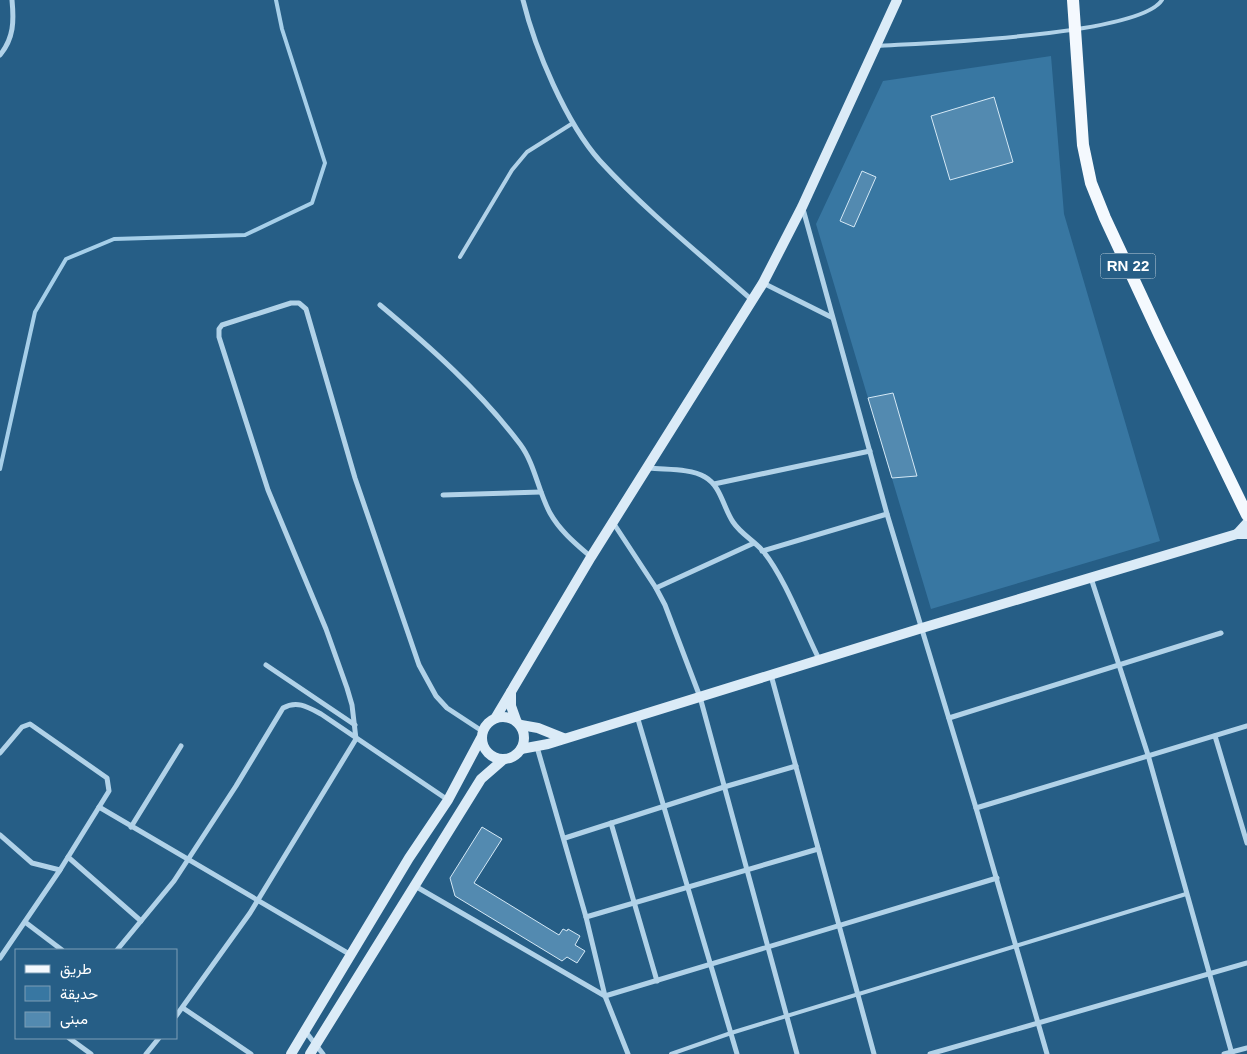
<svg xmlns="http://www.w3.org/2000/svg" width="1247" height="1054" font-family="Helvetica,Vazirmatn,sans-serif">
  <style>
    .green { fill: #3877a2 }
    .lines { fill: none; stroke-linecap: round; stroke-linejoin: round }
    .stream { stroke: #a6cfe9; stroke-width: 4 }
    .building { fill: #538ab0; stroke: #d5e9f6 }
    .lane { stroke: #b1d2e8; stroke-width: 4 }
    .street { stroke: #b1d2e8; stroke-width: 5 }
    .secondary { stroke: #dbebf7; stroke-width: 10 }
    .primary { stroke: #f4f9fe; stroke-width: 12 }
    .labels { text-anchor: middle; stroke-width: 5; stroke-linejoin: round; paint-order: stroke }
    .shield { fill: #265e86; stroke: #becfdb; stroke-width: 1 }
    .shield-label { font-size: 15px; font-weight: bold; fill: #fff }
  </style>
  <rect width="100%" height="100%" fill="#265e86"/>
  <path class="green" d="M1051 56 1064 214 1160 541 931 609 816 224 883 81Z"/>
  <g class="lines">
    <path class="stream" d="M0 469 35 312 66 259 114 239 245 235 312 203 325 163 282 29 276 0"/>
  </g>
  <g class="building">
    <path d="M994 97 1013 162 950 180 931 116Z"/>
    <path d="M862 171 876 177 854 227 840 221Z"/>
    <path d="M893 393 917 476 892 478 868 398Z"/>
    <path d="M482 827 502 839 474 883 559 935 563 929 567 931 568 929 580 936 575 945 585 951 577 963 567 957 562 961 455 896 450 878Z"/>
  </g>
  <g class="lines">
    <g class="lane">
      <path d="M877 46C924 43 1139 36 1162 0"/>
      <path d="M460 257 512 170 527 152 573 123"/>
      <path d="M671 1054 731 1033 1186 894"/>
    </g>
    <g class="street">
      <path d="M523 0C535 49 566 123 600 161 646 211 701 255 752 300"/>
      <path d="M0 55C14 38 14 21 12 0"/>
      <path d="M803 209 887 514 976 808 1047 1054"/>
      <path d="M763 283 831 317"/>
      <path d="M380 305C429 346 481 392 520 444 535 464 538 491 550 513 560 531 576 544 591 557"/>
      <path d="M649 468C665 470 690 468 705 477 721 486 723 507 733 522 741 534 753 540 763 551 785 578 803 627 819 659"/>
      <path d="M714 484 870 451"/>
      <path d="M443 495 541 492"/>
      <path d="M614 524 656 588 665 605 700 697 797 1054"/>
      <path d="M762 551 887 514"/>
      <path d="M1091 578 1148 755 1232 1054"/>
      <path d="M656 588 754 543"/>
      <path d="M266 665 355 725"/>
      <path d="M771 675 874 1054"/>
      <path d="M637 716 737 1054"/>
      <path d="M949 718 1221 633"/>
      <path d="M1215 736 1247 843"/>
      <path d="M537 747 586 917 605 996 628 1054"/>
      <path d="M0 753 22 727 30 724 107 778 109 791 60 870 0 958"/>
      <path d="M99 807 351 955"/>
      <path d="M976 808 1247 726"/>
      <path d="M611 823 657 981"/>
      <path d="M131 827 181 746"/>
      <path d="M0 835 32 863 60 870"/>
      <path d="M565 838 724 787 796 766"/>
      <path d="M68 857 141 921"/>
      <path d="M415 886 605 996 997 878"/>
      <path d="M586 917 818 849"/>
      <path d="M25 922 62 950"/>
      <path d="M117 950 174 881 236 786 283 708C297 700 308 707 321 714L448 800"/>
      <path d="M183 1008 251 1054"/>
      <path d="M176 1016 250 913 356 739 352 705 347 688 326 629 268 490 219 337V329L222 325 291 303H299L306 309 355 478 419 665 436 696 447 708 482 731"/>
      <path d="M305 1031 323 1054"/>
      <path d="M69 1038 91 1054"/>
      <path d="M146 1054 159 1038"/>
      <path d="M930 1054 1247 963"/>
      <path d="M1224 1054 1247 1048"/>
    </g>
    <g class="secondary">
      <path d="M1237 534 1247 523"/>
      <path d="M511 692V706L516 720"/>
      <circle cx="503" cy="738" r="21"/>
      <path d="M496 717 591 557 763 283 802 207 897 0"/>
      <path d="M521 725 538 728 563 738"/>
      <path d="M521 749 548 744 922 628 1237 534H1247"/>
      <path d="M291 1054 409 858 448 800 481 738"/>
      <path d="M310 1054 481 779 504 759"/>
    </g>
    <path class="primary" d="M1073 0 1083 145 1091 183 1105 218 1160 336 1247 515"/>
  </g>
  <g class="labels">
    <rect class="shield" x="1100.5" y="253.5" width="55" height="25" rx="4"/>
    <g class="shield-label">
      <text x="1128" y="271">RN 22</text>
    </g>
  </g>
  <rect x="15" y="949" width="162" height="90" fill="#265e86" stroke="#7d9eb6"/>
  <rect x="25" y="965" width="25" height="8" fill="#f4f9fe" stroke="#7d9eb6"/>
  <text x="60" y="974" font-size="15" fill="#ffffff">طريق</text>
  <rect x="25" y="986" width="25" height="15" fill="#3877a2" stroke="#7d9eb6"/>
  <text x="60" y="999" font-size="15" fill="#ffffff">حديقة</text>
  <rect x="25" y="1012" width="25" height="15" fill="#538ab0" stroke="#7d9eb6"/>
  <text x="60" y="1024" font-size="15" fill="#ffffff">مبنى</text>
</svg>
